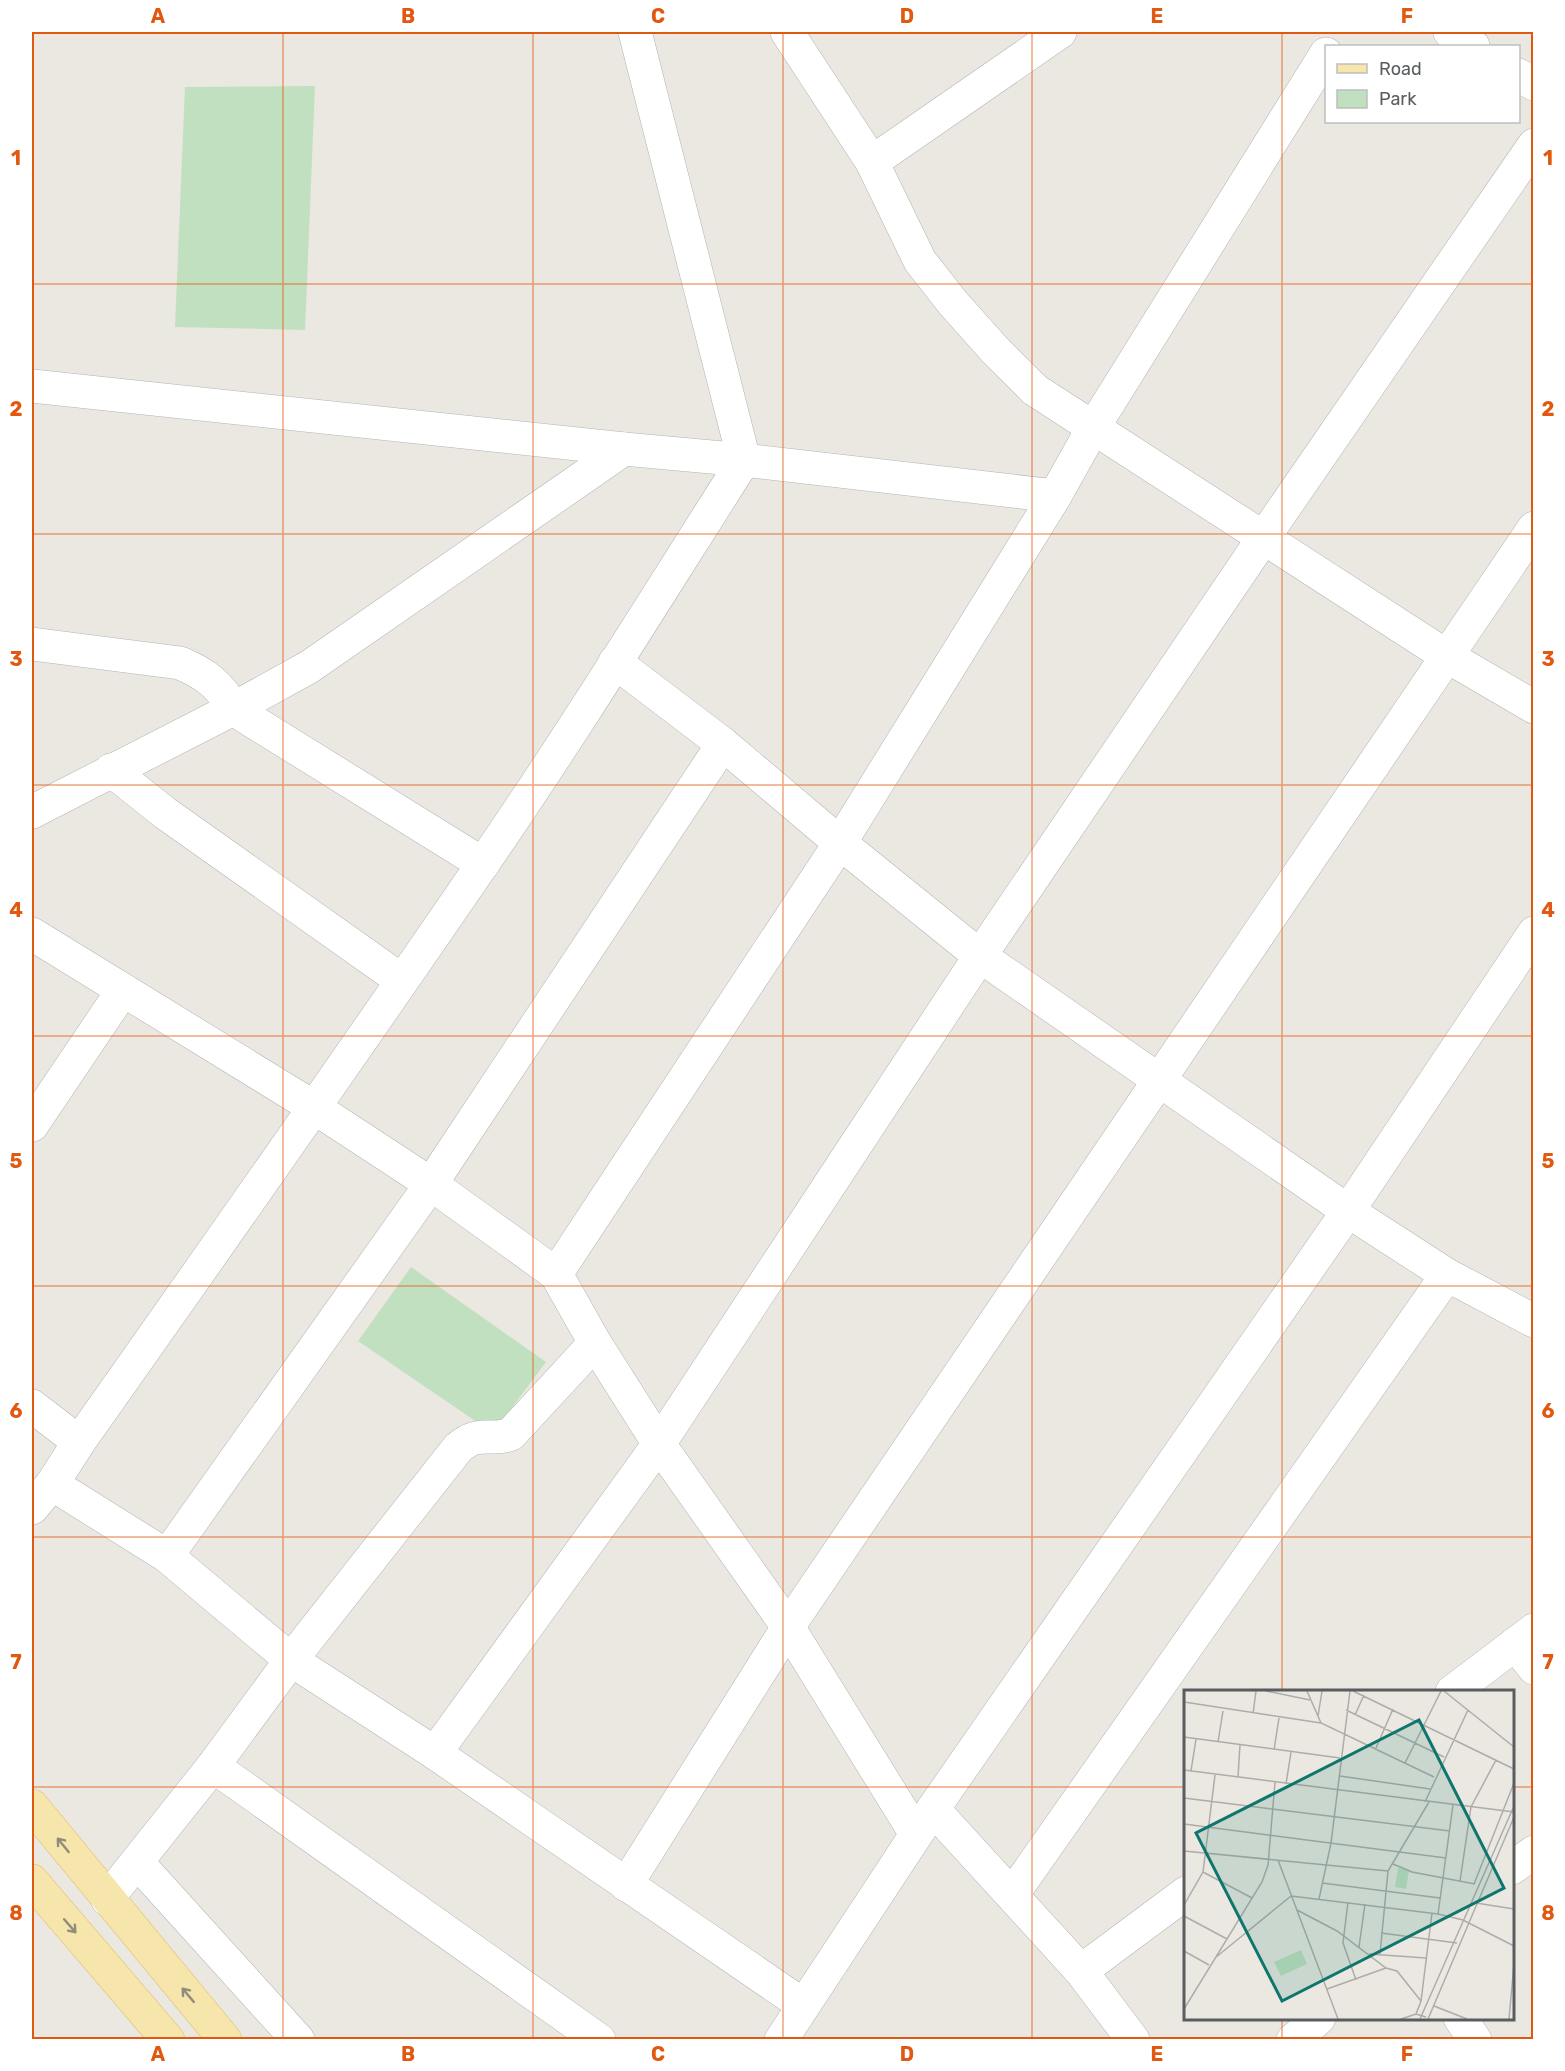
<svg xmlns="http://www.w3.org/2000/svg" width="1565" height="2071" font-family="Rubik,sans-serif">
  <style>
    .green { fill: #c1e0bf }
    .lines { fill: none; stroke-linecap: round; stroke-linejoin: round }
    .minor-casing { stroke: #b1b4b7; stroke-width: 34 }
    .major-casing { stroke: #e2b863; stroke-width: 34 }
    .minor { stroke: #fff; stroke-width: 33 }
    .major { stroke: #f6e6ab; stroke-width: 33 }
    .oneway { stroke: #908d7a }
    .grid { fill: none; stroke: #e15910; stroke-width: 1.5; stroke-opacity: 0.55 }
    .inset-road { fill: none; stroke: #adaca9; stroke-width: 1.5 }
    .view { fill: #0f766e; fill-opacity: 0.15; stroke: #0f766e; stroke-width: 3 }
    .inset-edge { fill: none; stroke: #595d60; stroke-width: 3 }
    .neatline { fill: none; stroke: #e15910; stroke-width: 2 }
    .grid-label { font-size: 20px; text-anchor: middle; font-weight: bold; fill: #e15910 }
  </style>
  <rect width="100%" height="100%" fill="#ebe8e1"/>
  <g class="green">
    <path d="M315 86 305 330 175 327 185 87Z"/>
    <path d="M411 1267 546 1362 493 1433 358 1341Z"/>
  </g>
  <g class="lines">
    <defs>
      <g id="minor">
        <path d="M787 32 872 162 920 261 953 303 994 349 1035 390 1445 655 1534 707"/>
        <path d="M1450 32 1473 46"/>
        <path d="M1518 75 1534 84"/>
        <path d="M872 162 1060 32"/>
        <path d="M32 386 624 449 744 460 1055 496"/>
        <path d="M32 644 180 663C204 673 221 685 233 709L483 864"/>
        <path d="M615 662 723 744 840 843 980 956 1348 1211 1447 1275 1534 1321"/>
        <path d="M111 770 165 813 401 980"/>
        <path d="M32 812 233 709 309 667 624 449"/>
        <path d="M32 934 315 1108 431 1184 556 1274 595 1343 659 1444 788 1627 916 1834"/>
        <path d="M32 1125 123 990"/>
        <path d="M556 1274 840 843 1055 496 1093 428 1326 54"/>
        <path d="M32 1406 79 1442"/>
        <path d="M52 1484 167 1556 291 1660 435 1753 803 2005"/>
        <path d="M32 1508 52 1484 79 1442C214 1251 349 1059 482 865 573 733 658 595 744 460L635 32"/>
        <path d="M167 1556 431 1184 723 744"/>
        <path d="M1515 1644 1534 1668"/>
        <path d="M1452 1692 1534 1630"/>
        <path d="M435 1753 659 1444 980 956 1264 537 1534 145"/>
        <path d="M213 1766 599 2040"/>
        <path d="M933 1809 1081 1971 1133 2040"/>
        <path d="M137 1862 298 2040"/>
        <path d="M1512 1868 1534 1852"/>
        <path d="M626 1885 788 1627 1534 528"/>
        <path d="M1012 1895 1447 1275"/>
        <path d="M107 1899 213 1766 291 1660 458 1448C463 1444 469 1439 476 1438 489 1435 497 1440 511 1434L595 1343"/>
        <path d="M1081 1971 1186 1893"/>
        <path d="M1460 2018 1475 2040"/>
        <path d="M781 2040 933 1809 1348 1211 1534 933"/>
        <path d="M1293 2040 1319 2018"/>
      </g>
      <g id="major">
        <path d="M32 1806 225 2040"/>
        <path d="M32 1881 168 2040"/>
      </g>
    </defs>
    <use href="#minor" class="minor-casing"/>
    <use href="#major" class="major-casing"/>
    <use href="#minor" class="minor"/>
    <use href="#major" class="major"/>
  </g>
  <defs><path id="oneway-shaft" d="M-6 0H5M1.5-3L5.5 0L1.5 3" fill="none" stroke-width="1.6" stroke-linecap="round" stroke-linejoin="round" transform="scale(1.5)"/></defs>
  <g class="oneway">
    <use href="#oneway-shaft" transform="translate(63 1845) rotate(-129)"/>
    <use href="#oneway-shaft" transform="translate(70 1926) rotate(49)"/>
    <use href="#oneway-shaft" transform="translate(188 1995) rotate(-130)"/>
  </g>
  <path class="grid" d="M283 32V2040M533 32V2040M783 32V2040M1032 32V2040M1282 32V1692M32 284H1534M32 534H1534M32 785H1534M32 1036H1534M32 1286H1534M32 1537H1534M32 1787H1186M1512 1787H1534M1282 2018V2040"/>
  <g transform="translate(1184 1690)">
    <rect width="330" height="330" fill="#ebe8e1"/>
    <path d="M214 178 225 180 222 199 211 197ZM117 260 123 274 97 286 90 272Z" fill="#c1e0bf"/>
    <path class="inset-road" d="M82 1 126 10M123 1 137 33 250 87M169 1 330 79M260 1 330 57M0 12 137 33M162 20 260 67M69 24 72 1M171 25 180 5M134 26 138 1M0 47 156 68M34 52 39 21M192 58 209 19M90 60 95 28M221 73 257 1M0 80 330 122M7 81 12 49M156 86 246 99M54 87 56 55M102 94 107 62M0 108 266 141M241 112 284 20M0 134 262 168M0 161 204 181M94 170 154 329M209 174 228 182 291 194M19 182 68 208M276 191 287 117 312 70M138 193 256 208M290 194 330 93M135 209 147 153 166 1M164 212 159 253 172 290M292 213 330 219M0 215 19 182 31 85M113 220 153 241 202 278 213 281 237 311M254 224 269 115M0 226 43 249M197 243 273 253M175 257 181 214M0 261 25 275M185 264 242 268M196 264 204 181 245 112M31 268 107 206 254 224 279 230 330 256M143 299 202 278M250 316 283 329M0 319 78 192 84 175 91 92M232 324 237 311 248 223M217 329 232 324 242 327M236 329 330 116M244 329 330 127M325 329 330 274"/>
    <path class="view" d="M235 30 320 198 98 311 12 143Z"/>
    <rect width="330" height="330" class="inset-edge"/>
  </g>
  <rect width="1565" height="2071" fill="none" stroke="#ffffff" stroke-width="66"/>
  <rect x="1325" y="45" width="195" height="78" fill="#ffffff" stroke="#bdbebf" stroke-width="1.5"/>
  <rect x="1337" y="64" width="30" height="9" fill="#f6e6ab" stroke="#bdbebf" stroke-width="1.5"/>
  <text x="1379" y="75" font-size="18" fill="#595d60">Road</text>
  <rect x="1337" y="90" width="30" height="18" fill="#c1e0bf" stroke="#bdbebf" stroke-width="1.5"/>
  <text x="1379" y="105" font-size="18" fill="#595d60">Park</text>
  <rect x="33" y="33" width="1499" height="2005" class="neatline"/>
  <g class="grid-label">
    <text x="158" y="23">A</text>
    <text x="408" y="23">B</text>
    <text x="658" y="23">C</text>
    <text x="907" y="23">D</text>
    <text x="1157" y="23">E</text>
    <text x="1407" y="23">F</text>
    <text x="16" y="165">1</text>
    <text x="1548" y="165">1</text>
    <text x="16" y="416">2</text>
    <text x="1548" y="416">2</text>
    <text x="16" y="666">3</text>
    <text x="1548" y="666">3</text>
    <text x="16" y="917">4</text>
    <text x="1548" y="917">4</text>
    <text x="16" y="1168">5</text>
    <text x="1548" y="1168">5</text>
    <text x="16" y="1418">6</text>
    <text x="1548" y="1418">6</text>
    <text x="16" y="1669">7</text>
    <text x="1548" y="1669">7</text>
    <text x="16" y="1920">8</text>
    <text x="1548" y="1920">8</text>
    <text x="158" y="2061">A</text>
    <text x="408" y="2061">B</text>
    <text x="658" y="2061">C</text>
    <text x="907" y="2061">D</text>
    <text x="1157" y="2061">E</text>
    <text x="1407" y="2061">F</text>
  </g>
</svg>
